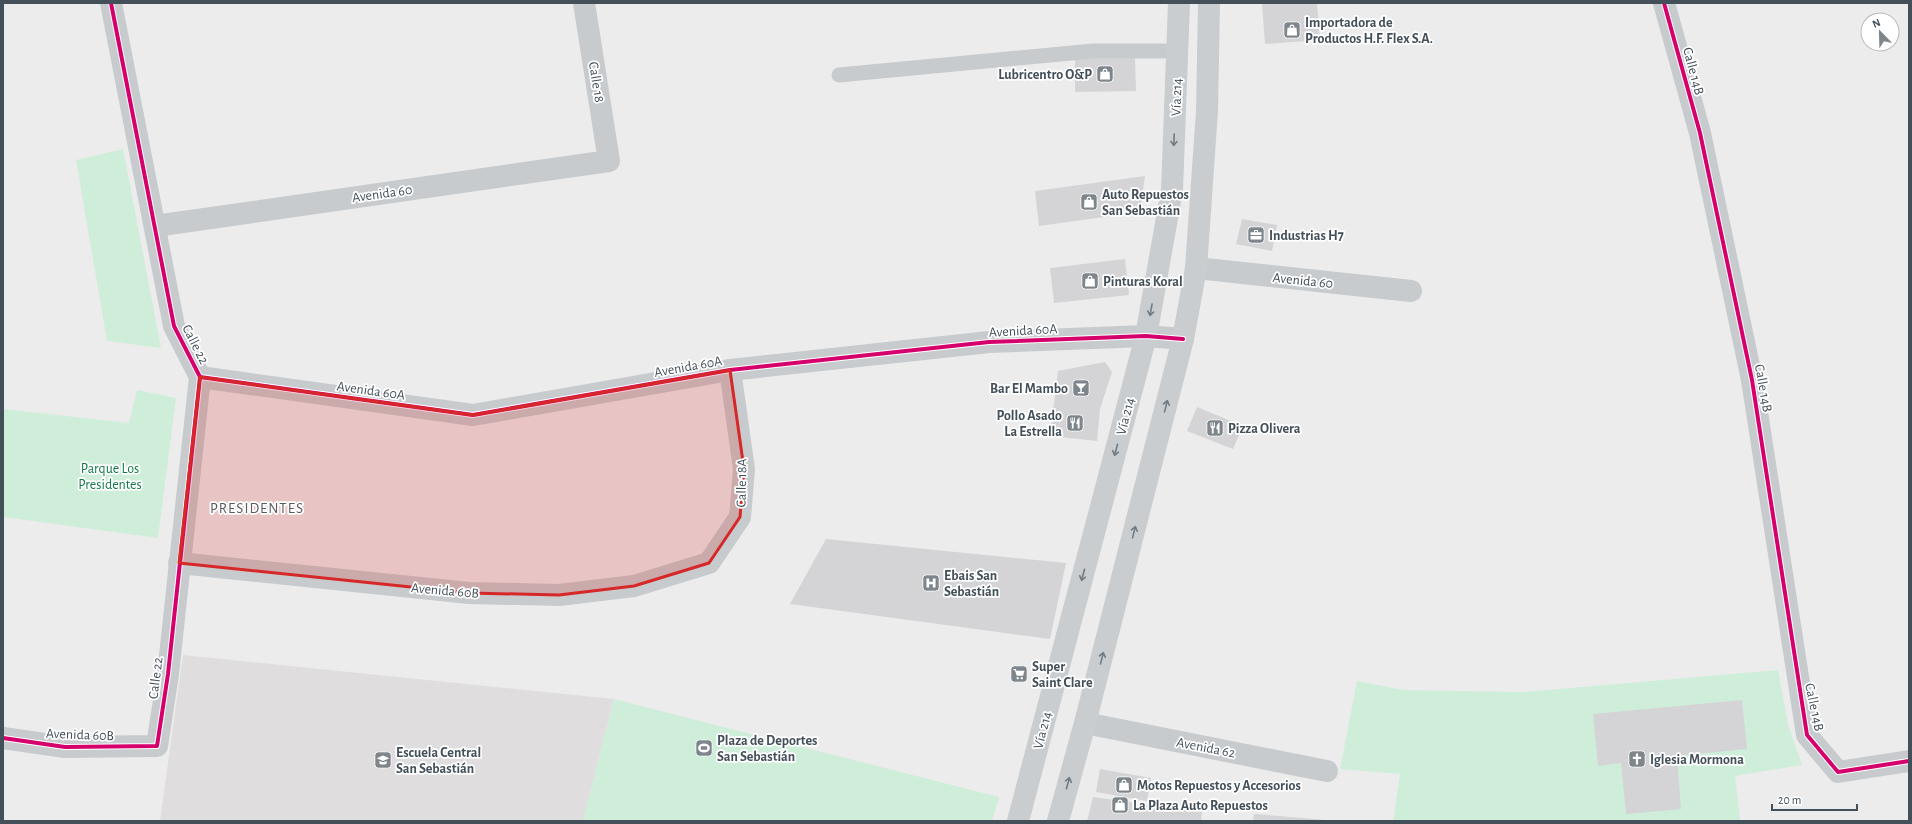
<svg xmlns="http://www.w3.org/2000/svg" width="1912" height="824" font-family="'Alegreya Sans',sans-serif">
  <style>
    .education { fill: #dfddde }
    .green { fill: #cfeeda }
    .building { fill: #d4d4d7 }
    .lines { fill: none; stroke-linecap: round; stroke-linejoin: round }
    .service { stroke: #c8cbcd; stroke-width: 15 }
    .minor { stroke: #c8cbcd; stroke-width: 22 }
    .secondary { stroke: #c9cdd0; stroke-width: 22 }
    .cycleway-casing { stroke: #fff; stroke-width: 6 }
    .cycleway { stroke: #d6006c; stroke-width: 4 }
    .oneway { stroke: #727b83 }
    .marked { fill: #d62828; fill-opacity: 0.2; stroke: #d62828; stroke-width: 3; stroke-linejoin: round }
    .labels { text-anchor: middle; stroke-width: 3.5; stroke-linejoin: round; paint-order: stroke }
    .poi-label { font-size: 14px; font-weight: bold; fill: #434f59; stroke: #fff; text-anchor: start }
    .street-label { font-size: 14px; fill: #434f59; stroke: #fff }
    .park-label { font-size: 14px; fill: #137b48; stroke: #fff }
    .neighbourhood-label { font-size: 15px; letter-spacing: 1px; fill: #585c60; stroke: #fff }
  </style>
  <rect width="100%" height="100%" fill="#edecec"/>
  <path class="education" d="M183 655 614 699 583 821H160Z"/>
  <g class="green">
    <path d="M123 149 161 348 107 341 76 160Z"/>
    <path d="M137 390 176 398 158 538 3 517V409L129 423Z"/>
    <path d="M1778 670 1788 724 1802 765 1735 776 1740 821H1393L1400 774 1340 769 1357 681 1404 690 1524 692Z"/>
    <path d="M614 699 999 797 992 821H583Z"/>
  </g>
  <g class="building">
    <path d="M1262 3H1317L1320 40 1265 44Z"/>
    <path d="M1135 57 1136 91 1075 92V58Z"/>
    <path d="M1145 176 1140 212 1039 226 1035 191Z"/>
    <path d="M1242 219 1277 225 1272 251 1236 244Z"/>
    <path d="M1125 259 1129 295 1054 303 1050 268Z"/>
    <path d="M1105 362 1112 372 1100 409 1097 441 1050 436 1058 371Z"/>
    <path d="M1197 407 1243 426 1233 449 1187 431Z"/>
    <path d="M826 539 1066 563 1050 639 790 604Z"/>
    <path d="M1742 700 1747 749 1677 756 1681 809 1626 814 1621 763 1598 766 1593 714Z"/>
    <path d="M1100 769 1151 778 1147 801 1096 792Z"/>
    <path d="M1093 797 1202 812 1201 821H1087Z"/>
    <path d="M1254 814 1325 820V821H1253Z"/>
  </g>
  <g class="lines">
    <path class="service" d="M839 75 1093 51H1178"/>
    <g class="minor">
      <path d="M1664 3 1700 133 1752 380 1807 735 1838 772 1909 761"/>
      <path d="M155 226 609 161 584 3"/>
      <path d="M1196 268 1411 291"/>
      <path d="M200 377 473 415 730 370 989 342 1146 336 1183 339"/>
      <path d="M179 563 469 593 559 595 634 586 709 563 740 517 744 469 730 370"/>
      <path d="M1085 723 1327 771"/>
      <path d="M3 738 65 747 157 746 168 674 200 377 174 326 111 3"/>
    </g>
    <g class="secondary">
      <path d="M1018 821 1146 336 1172 190 1179 3"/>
      <path d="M1058 821 1085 723 1183 339 1196 268 1207 111 1209 3"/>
    </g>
    <defs>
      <g id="cycleway">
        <path d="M1664 3 1700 133 1752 380 1807 735 1838 772 1909 761"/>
        <path d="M200 377 473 415 730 370 989 342 1146 336 1183 339"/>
        <path d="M3 738 65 747 157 746 168 674 200 377 174 326 111 3"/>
      </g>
    </defs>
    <use href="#cycleway" class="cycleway-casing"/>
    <use href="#cycleway" class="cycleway"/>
  </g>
  <defs><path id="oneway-shaft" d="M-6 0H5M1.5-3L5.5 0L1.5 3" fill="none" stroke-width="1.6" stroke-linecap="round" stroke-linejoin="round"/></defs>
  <g class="oneway">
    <use href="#oneway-shaft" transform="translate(1174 140) rotate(92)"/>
    <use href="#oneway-shaft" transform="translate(1151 310) rotate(100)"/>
    <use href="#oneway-shaft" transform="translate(1166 406) rotate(-76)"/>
    <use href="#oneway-shaft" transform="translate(1116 450) rotate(105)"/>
    <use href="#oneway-shaft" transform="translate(1134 532) rotate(-76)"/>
    <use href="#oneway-shaft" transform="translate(1083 575) rotate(105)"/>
    <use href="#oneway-shaft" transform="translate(1102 658) rotate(-76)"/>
    <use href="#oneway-shaft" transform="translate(1068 783) rotate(-75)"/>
  </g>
  <path class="marked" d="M730 370 744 469 740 517 709 563 634 586 559 595 469 593 179 563 200 377 473 415Z"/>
  <defs>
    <symbol id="shop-square" viewBox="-11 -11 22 22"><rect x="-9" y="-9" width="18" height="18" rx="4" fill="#7e868c" stroke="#fff"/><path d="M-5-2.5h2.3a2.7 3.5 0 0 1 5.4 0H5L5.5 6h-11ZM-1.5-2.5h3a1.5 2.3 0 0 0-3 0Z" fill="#fff"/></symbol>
    <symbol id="office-square" viewBox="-11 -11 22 22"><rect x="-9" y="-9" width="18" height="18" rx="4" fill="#7e868c" stroke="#fff"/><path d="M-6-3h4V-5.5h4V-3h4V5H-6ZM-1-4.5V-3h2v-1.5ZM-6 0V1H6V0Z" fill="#fff"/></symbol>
    <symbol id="bar-square" viewBox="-11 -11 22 22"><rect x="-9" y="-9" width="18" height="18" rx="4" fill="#7e868c" stroke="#fff"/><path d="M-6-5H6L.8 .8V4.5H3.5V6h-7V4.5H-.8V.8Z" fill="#fff"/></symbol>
    <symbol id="restaurant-square" viewBox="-11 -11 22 22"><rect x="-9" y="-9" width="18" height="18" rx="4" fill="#7e868c" stroke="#fff"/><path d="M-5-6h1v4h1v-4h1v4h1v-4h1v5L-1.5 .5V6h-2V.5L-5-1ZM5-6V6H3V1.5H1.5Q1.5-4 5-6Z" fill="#fff"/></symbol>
    <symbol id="hospital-square" viewBox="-11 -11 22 22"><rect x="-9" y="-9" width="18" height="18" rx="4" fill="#7e868c" stroke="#fff"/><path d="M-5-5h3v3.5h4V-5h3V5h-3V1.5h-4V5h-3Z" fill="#fff"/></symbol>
    <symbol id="supermarket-square" viewBox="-11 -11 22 22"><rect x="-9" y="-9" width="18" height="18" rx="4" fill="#7e868c" stroke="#fff"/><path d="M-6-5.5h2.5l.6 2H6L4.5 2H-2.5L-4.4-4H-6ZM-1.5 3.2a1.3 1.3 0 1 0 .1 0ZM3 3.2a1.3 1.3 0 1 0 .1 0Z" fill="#fff"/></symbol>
    <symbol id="stadium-square" viewBox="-11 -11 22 22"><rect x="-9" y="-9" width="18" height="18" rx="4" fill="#7e868c" stroke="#fff"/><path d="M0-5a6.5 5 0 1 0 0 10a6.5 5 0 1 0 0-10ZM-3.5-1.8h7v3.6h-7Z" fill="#fff"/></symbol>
    <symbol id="church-square" viewBox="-11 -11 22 22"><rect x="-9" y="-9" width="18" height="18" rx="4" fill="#7e868c" stroke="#fff"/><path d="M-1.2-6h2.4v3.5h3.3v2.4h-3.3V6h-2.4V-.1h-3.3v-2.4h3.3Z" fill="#fff"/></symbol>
    <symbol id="school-square" viewBox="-11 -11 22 22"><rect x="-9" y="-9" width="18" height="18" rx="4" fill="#7e868c" stroke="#fff"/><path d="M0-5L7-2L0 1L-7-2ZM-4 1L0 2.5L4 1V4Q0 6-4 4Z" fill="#fff"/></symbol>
  </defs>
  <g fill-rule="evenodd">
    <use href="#shop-square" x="1282" y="20" width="20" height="20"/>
    <use href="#shop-square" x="1095" y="64" width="20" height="20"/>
    <use href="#shop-square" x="1079" y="192" width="20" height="20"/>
    <use href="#office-square" x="1246" y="225" width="20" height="20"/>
    <use href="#shop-square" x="1080" y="271" width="20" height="20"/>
    <use href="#bar-square" x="1071" y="378" width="20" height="20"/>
    <use href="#restaurant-square" x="1065" y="413" width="20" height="20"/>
    <use href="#restaurant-square" x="1205" y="418" width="20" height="20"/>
    <use href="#hospital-square" x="921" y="573" width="20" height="20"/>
    <use href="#supermarket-square" x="1009" y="664" width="20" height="20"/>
    <use href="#stadium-square" x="694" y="738" width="20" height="20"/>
    <use href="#church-square" x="1627" y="749" width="20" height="20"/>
    <use href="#school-square" x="373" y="750" width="20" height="20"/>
    <use href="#shop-square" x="1114" y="775" width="20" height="20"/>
    <use href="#shop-square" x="1110" y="795" width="20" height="20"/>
  </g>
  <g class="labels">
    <g class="poi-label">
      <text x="1305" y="27">Importadora de<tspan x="1305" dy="16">Productos H.F. Flex S.A.</tspan></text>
      <text x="1092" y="79" text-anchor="end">Lubricentro O&amp;P</text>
      <text x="1102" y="199">Auto Repuestos<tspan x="1102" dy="16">San Sebastián</tspan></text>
      <text x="1269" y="240">Industrias H7</text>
      <text x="1103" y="286">Pinturas Koral</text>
      <text x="1068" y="393" text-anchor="end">Bar El Mambo</text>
      <text x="1062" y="420" text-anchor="end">Pollo Asado<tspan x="1062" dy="16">La Estrella</tspan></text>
      <text x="1228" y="433">Pizza Olivera</text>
      <text x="944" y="580">Ebais San<tspan x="944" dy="16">Sebastián</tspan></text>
      <text x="1032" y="671">Super<tspan x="1032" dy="16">Saint Clare</tspan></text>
      <text x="717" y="745">Plaza de Deportes<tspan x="717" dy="16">San Sebastián</tspan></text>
      <text x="396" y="757">Escuela Central<tspan x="396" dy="16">San Sebastián</tspan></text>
      <text x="1650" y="764">Iglesia Mormona</text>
      <text x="1137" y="790">Motos Repuestos y Accesorios</text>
      <text x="1133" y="810">La Plaza Auto Repuestos</text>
    </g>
    <g class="street-label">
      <text transform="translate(1694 71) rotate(75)" y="5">Calle 14B</text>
      <text transform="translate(597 82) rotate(81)" y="5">Calle 18</text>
      <text transform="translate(1176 97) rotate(-88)" y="5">Vía 214</text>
      <text transform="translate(382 193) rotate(-8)" y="5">Avenida 60</text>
      <text transform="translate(1303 280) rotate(6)" y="5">Avenida 60</text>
      <text transform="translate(1023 330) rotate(-3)" y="5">Avenida 60A</text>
      <text transform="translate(196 344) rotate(63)" y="5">Calle 22</text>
      <text transform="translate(688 366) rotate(-10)" y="5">Avenida 60A</text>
      <text transform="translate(1764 388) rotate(80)" y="5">Calle 14B</text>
      <text transform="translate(371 390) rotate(8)" y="5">Avenida 60A</text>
      <text transform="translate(1125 416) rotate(-75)" y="5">Vía 214</text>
      <text transform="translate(741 483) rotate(-89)" y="5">Calle 18A</text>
      <text transform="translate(445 590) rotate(5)" y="5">Avenida 60B</text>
      <text transform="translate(155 678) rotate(-83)" y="5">Calle 22</text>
      <text transform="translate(1815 707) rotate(78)" y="5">Calle 14B</text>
      <text transform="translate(1042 730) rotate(-75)" y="5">Vía 214</text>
      <text transform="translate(80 734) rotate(2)" y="5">Avenida 60B</text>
      <text transform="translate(1206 747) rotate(11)" y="5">Avenida 62</text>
    </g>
    <g class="park-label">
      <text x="110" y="473">Parque Los<tspan x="110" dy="16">Presidentes</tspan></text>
    </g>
    <g class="neighbourhood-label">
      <text x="257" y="513">PRESIDENTES</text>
    </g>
  </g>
  <rect width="1912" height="824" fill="none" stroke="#434f59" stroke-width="8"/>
  <g transform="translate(1880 32) rotate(337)"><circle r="19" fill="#ffffff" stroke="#b4b9bd"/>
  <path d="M0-3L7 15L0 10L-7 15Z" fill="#7e868c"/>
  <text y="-6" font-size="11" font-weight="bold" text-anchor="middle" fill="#434f59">N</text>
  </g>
  <path d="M1772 804v6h85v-6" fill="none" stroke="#434f59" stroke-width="2"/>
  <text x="1778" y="804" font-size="12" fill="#434f59" stroke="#ffffff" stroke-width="3" paint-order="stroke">20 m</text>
</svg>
